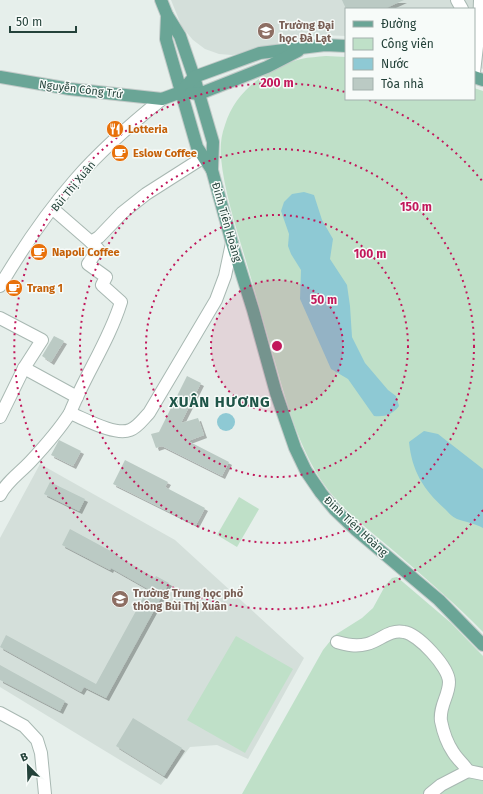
<svg xmlns="http://www.w3.org/2000/svg" width="483" height="794" font-family="'Fira Sans',sans-serif">
  <style>
    .built { fill: #d4dfda }
    .green { fill: #bfe0c8 }
    .water { fill: #8ec9d4 }
    .building { fill: #bbcac4; filter: url(#shadow) }
    .lines { fill: none; stroke-linecap: round; stroke-linejoin: round }
    .minor-casing { stroke: #a8b8b2; stroke-width: 14 }
    .major-casing { stroke: #c2cac8; stroke-width: 14 }
    .minor { stroke: #fff; stroke-width: 12 }
    .major { stroke: #6aa596; stroke-width: 12 }
    .ring { fill: none; stroke: #c2185b; stroke-width: 2; stroke-dasharray: 2 4 }
    .labels { text-anchor: middle; stroke-width: 3; stroke-linejoin: round; paint-order: stroke }
    .education-label { font-size: 11px; font-weight: bold; fill: #785e54; stroke: #f7fbf9; text-anchor: start }
    .street-label { font-size: 11px; fill: #24423a; stroke: #f7fbf9 }
    .food-label { font-size: 11px; font-weight: bold; fill: #c56008; stroke: #f7fbf9; text-anchor: start }
    .district-label { font-size: 15px; font-weight: bold; letter-spacing: 1px; fill: #1f5548; stroke: #f7fbf9 }
    .centre { fill: #c2185b; stroke: #f7fbf9; stroke-width: 2 }
    .ring-label { font-size: 12px; text-anchor: middle; font-weight: bold; fill: #c2185b; stroke: #f7fbf9; stroke-width: 3; stroke-linejoin: round; paint-order: stroke }
  </style>
  <defs>
    <filter id="shadow"><feDropShadow dx="3" dy="3" stdDeviation="0" flood-color="#0004"/></filter>
  </defs>
  <rect width="100%" height="100%" fill="#e6efeb"/>
  <g class="built">
    <path d="M171 0H483V69L474 65V9H346V36L323 35 283 42 250 52 232 55 219 54 205 49 193 40 182 27Z"/>
    <path d="M40 464 175 540 304 658 248 759 217 745 190 747 161 785 0 687V538Z"/>
  </g>
  <g class="green">
    <path d="M326 56 346 57V99H474V88L483 91V632C455 603 424 577 394 551 369 530 342 510 323 483 300 449 288 408 277 369 269 341 261 313 253 285 242 245 225 199 221 158 220 147 221 136 225 125 235 91 267 68 301 59 309 57 318 57 326 56Z"/>
    <path d="M239 497 259 509 237 547 217 535Z"/>
    <path d="M397 577 451 623 483 656V794H242L323 650 335 635 362 618 373 608 385 586 392 578Z"/>
    <path d="M236 636 293 669 245 753 187 720Z"/>
  </g>
  <g class="water">
    <path d="M304 192 314 195 322 220 333 239 330 259 347 285 350 306 352 337 365 363 388 390 396 396 399 406C392 415 385 417 374 416L348 379 331 369 300 299 301 270 291 254 288 246 289 234 281 211 284 202 292 194Z"/>
    <circle cx="226" cy="422" r="9"/>
    <path d="M424 431 438 434 483 469V528C474 523 465 522 457 519 452 517 448 512 445 509 423 489 412 471 409 442Z"/>
  </g>
  <g class="building">
    <path d="M342 0H404L384 9H346Z"/>
    <path d="M54 336 64 341 51 362 42 356Z"/>
    <path d="M187 376 201 383 181 423 198 418 204 435 188 441 229 462 222 476 162 446 156 448 151 434 159 432Z"/>
    <path d="M59 440 81 451 73 466 51 455Z"/>
    <path d="M125 460 168 482 165 487 205 508 196 525 113 484Z"/>
    <path d="M50 482 85 499 79 511 44 494Z"/>
    <path d="M70 529 118 555 117 556 155 578 156 576 169 583 106 698 84 687 81 692 0 647 6 635 96 684 148 589 111 568 110 570 62 545Z"/>
    <path d="M0 665 65 701 60 711 0 680Z"/>
    <path d="M133 718 182 748 164 776 116 746Z"/>
  </g>
  <g class="lines">
    <defs>
      <g id="minor">
        <path d="M457 0 462 9"/>
        <path d="M474 72 479 29 480 0"/>
        <path d="M53 209 91 242 98 249 88 264 106 277 102 285 121 302C109 341 85 375 70 413"/>
        <path d="M91 242 99 237 122 213 146 194 204 157"/>
        <path d="M0 286C22 249 47 212 75 180 101 150 131 124 162 99"/>
        <path d="M0 318 42 340 24 368 0 417"/>
        <path d="M24 368 77 397"/>
        <path d="M0 495C7 481 20 473 31 461 45 446 59 430 70 413 85 419 115 436 130 430 138 427 143 419 149 413L216 300 225 276 232 243"/>
        <path d="M337 642C347 645 356 647 367 644 380 641 389 629 404 632 418 634 449 667 449 682 449 696 439 706 441 721 443 731 447 743 453 752 457 759 464 764 468 771L441 785 430 794"/>
        <path d="M0 713 24 726 37 740 41 753 45 794"/>
        <path d="M468 771 483 774"/>
      </g>
      <g id="major">
        <path d="M161 0 167 15 180 36 194 77 213 142 212 170 232 243 253 310 276 393 295 448 306 471 321 493 335 510 356 530 439 600 483 645"/>
        <path d="M167 15 166 39 197 147 212 170"/>
        <path d="M0 77 70 89 162 99 181 92 194 77 260 53 325 45 346 46"/>
        <path d="M474 77 483 80"/>
        <path d="M191 93 199 94 267 67 298 51"/>
      </g>
    </defs>
    <use href="#minor" class="minor-casing"/>
    <use href="#major" class="major-casing"/>
    <use href="#minor" class="minor"/>
    <use href="#major" class="major"/>
  </g>
  <circle cx="277" cy="346" r="66" fill="#c2185b" fill-opacity=".12"/>
  <g class="ring">
    <circle cx="277" cy="346" r="66"/>
    <circle cx="277" cy="346" r="131"/>
    <circle cx="277" cy="346" r="197"/>
    <path d="M483 510A263 263 0 1 1 345 92M369 100A263 263 0 0 1 483 182"/>
  </g>
  <defs>
    <symbol id="university-disc" viewBox="-11 -11 22 22"><circle r="9.5" fill="#8d6e63" stroke="#f7fbf9"/><path d="M0-5L7-2L0 1L-7-2ZM-4 1L0 2.5L4 1V4Q0 6-4 4Z" fill="#fff"/></symbol>
    <symbol id="restaurant-disc" viewBox="-11 -11 22 22"><circle r="9.5" fill="#e8710a" stroke="#f7fbf9"/><path d="M-5-6h1v4h1v-4h1v4h1v-4h1v5L-1.5 .5V6h-2V.5L-5-1ZM5-6V6H3V1.5H1.5Q1.5-4 5-6Z" fill="#fff"/></symbol>
    <symbol id="cafe-disc" viewBox="-11 -11 22 22"><circle r="9.5" fill="#e8710a" stroke="#f7fbf9"/><path d="M-5.5-4.5H6V0H3Q3 3.5 0 3.5H-2.5Q-5.5 3.5-5.5 0ZM3-3.2v2h1.7v-2ZM-6 4.5H4V6H-6Z" fill="#fff"/></symbol>
    <symbol id="school-disc" viewBox="-11 -11 22 22"><circle r="9.5" fill="#8d6e63" stroke="#f7fbf9"/><path d="M0-5L7-2L0 1L-7-2ZM-4 1L0 2.5L4 1V4Q0 6-4 4Z" fill="#fff"/></symbol>
  </defs>
  <g fill-rule="evenodd">
    <use href="#university-disc" x="256" y="21" width="20" height="20"/>
    <use href="#restaurant-disc" x="105" y="119" width="20" height="20"/>
    <use href="#cafe-disc" x="110" y="143" width="20" height="20"/>
    <use href="#cafe-disc" x="29" y="242" width="20" height="20"/>
    <use href="#cafe-disc" x="4" y="278" width="20" height="20"/>
    <use href="#school-disc" x="110" y="589" width="20" height="20"/>
  </g>
  <g class="labels">
    <g class="education-label">
      <text x="279" y="29">Trường Đại<tspan x="279" dy="13">học Đà Lạt</tspan></text>
      <text x="133" y="597">Trường Trung học phổ<tspan x="133" dy="13">thông Bùi Thị Xuân</tspan></text>
    </g>
    <g class="street-label">
      <text transform="translate(81 89) rotate(7)" y="4">Nguyễn Công Trứ</text>
      <text transform="translate(73 186) rotate(-50)" y="4">Bùi Thị Xuân</text>
      <text transform="translate(227 222) rotate(74)" y="4">Đinh Tiên Hoàng</text>
      <text transform="translate(356 526) rotate(43)" y="4">Đinh Tiên Hoàng</text>
    </g>
    <g class="food-label">
      <text x="128" y="133">Lotteria</text>
      <text x="133" y="157">Eslow Coffee</text>
      <text x="52" y="256">Napoli Coffee</text>
      <text x="27" y="292">Trang 1</text>
    </g>
    <g class="district-label">
      <text x="220" y="407">XUÂN HƯƠNG</text>
    </g>
  </g>
  <circle cx="277" cy="346" r="6" class="centre"/>
  <g class="ring-label">
    <text x="277" y="87">200 m</text>
    <text x="416" y="211">150 m</text>
    <text x="370" y="258">100 m</text>
    <text x="324" y="304">50 m</text>
  </g>
  <rect x="345" y="8" width="130" height="92" fill="#f7fbf9" stroke="#a3b1ad"/>
  <rect x="353" y="21" width="20" height="6" fill="#6aa596" stroke="#a3b1ad"/>
  <text x="381" y="28" font-size="12" fill="#24423a">Đường</text>
  <rect x="353" y="38" width="20" height="12" fill="#bfe0c8" stroke="#a3b1ad"/>
  <text x="381" y="48" font-size="12" fill="#24423a">Công viên</text>
  <rect x="353" y="58" width="20" height="12" fill="#8ec9d4" stroke="#a3b1ad"/>
  <text x="381" y="68" font-size="12" fill="#24423a">Nước</text>
  <rect x="353" y="78" width="20" height="12" fill="#bbcac4" stroke="#a3b1ad"/>
  <text x="381" y="88" font-size="12" fill="#24423a">Tòa nhà</text>
  <g transform="translate(28 766) rotate(337)" stroke="#f7fbf9" stroke-width="3" paint-order="stroke">
  <path d="M0-3L7 15L0 10L-7 15Z" fill="#24423a"/>
  <text y="-6" font-size="11" font-weight="bold" text-anchor="middle" fill="#24423a">B</text>
  </g>
  <path d="M10 26v6h66v-6" fill="none" stroke="#24423a" stroke-width="2"/>
  <text x="16" y="26" font-size="12" fill="#24423a" stroke="#f7fbf9" stroke-width="3" paint-order="stroke">50 m</text>
</svg>
